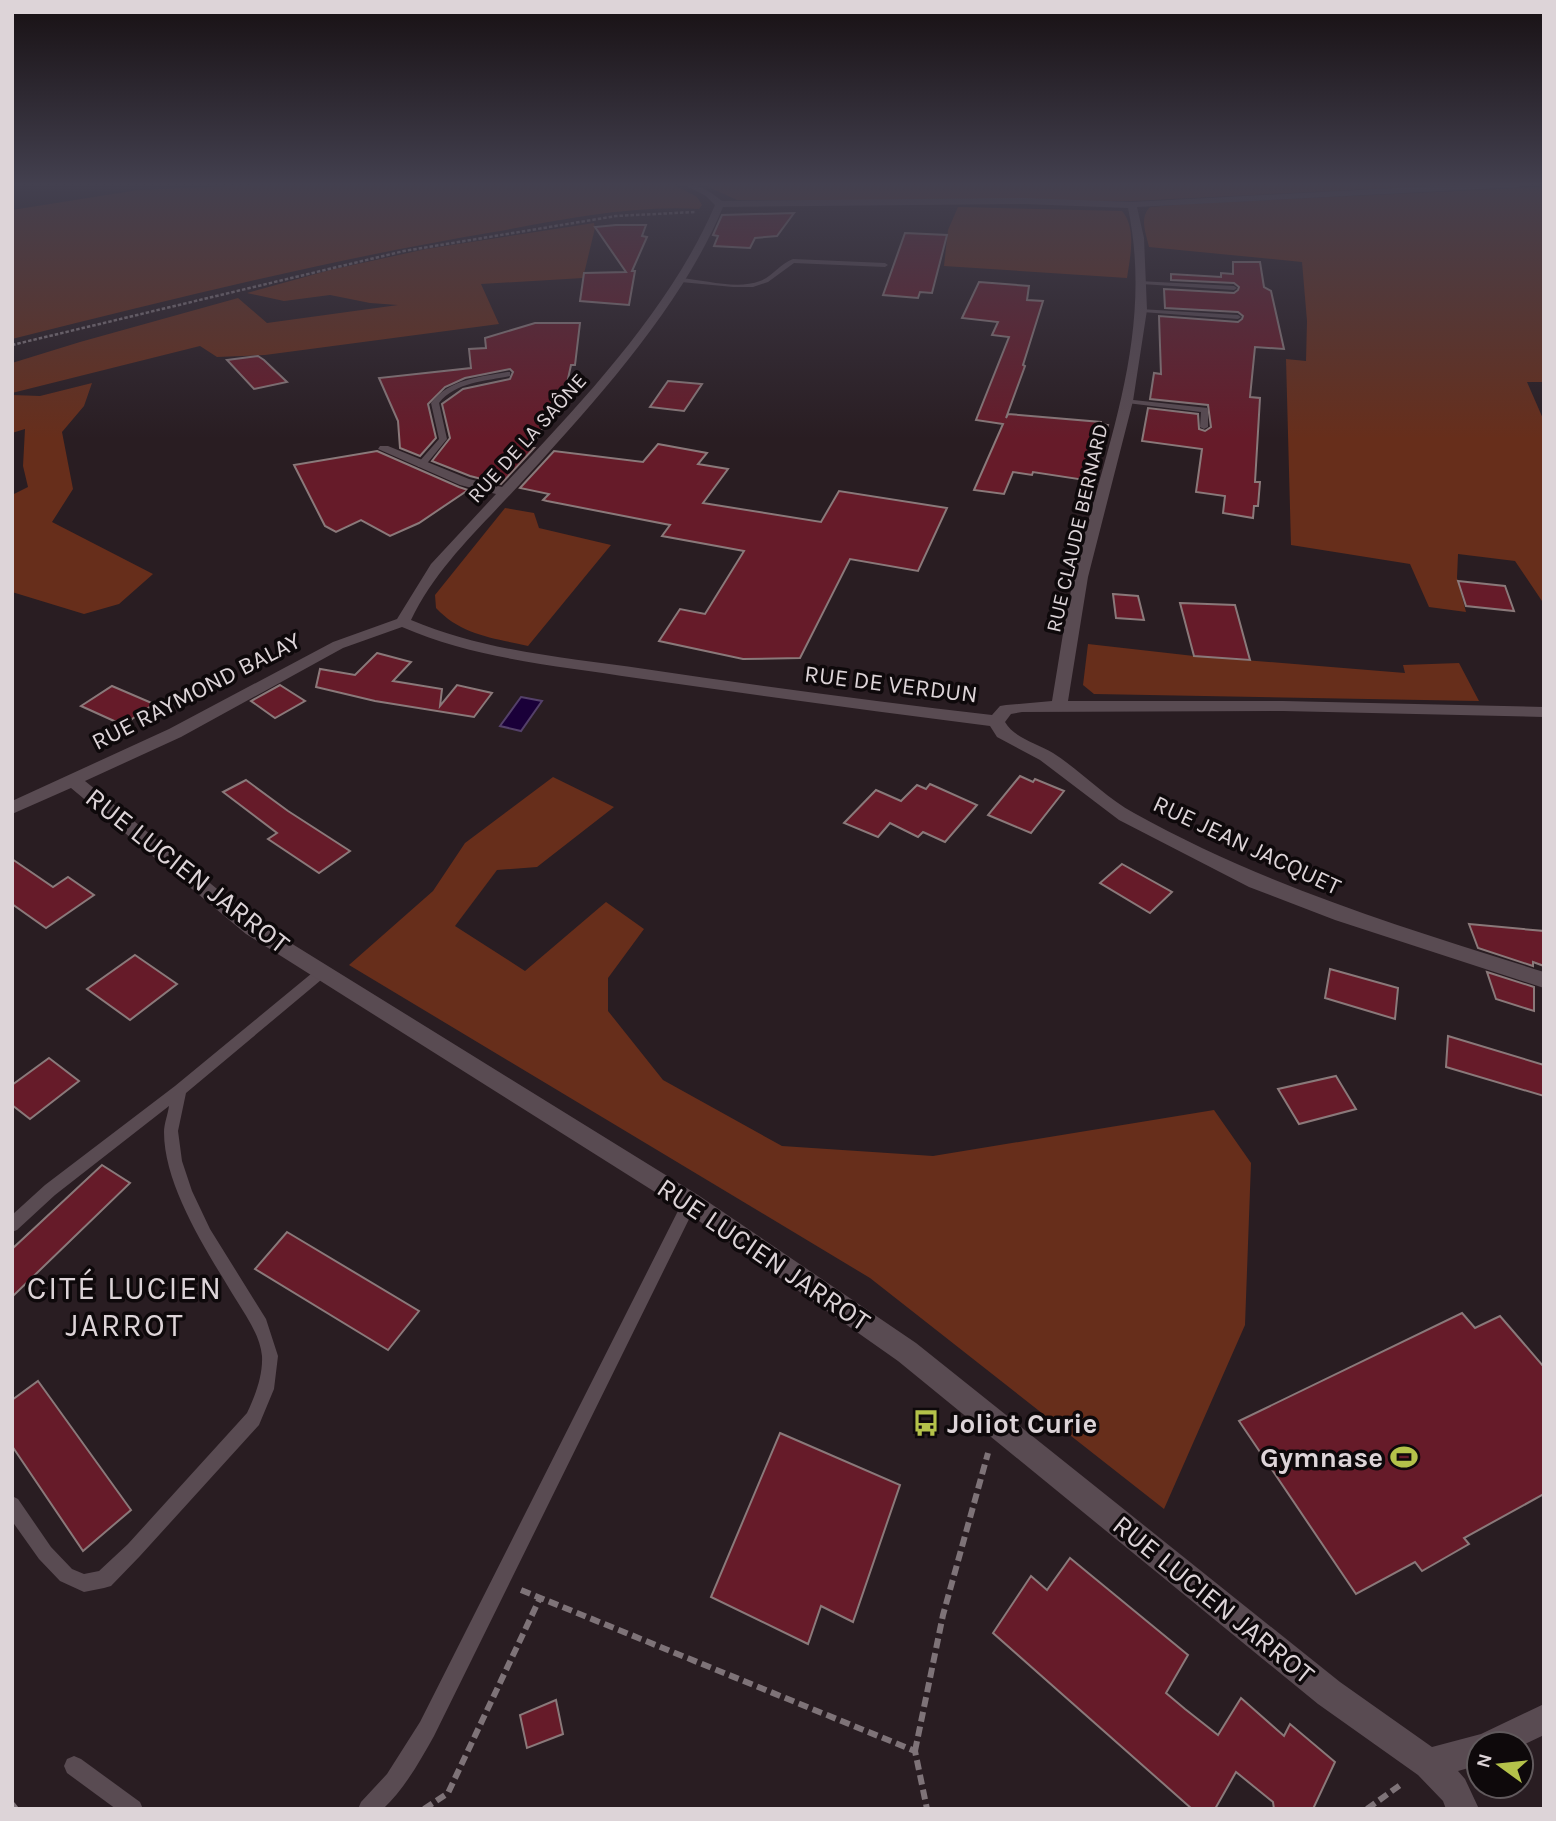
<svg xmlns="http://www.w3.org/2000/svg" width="1556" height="1821" font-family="Karla,sans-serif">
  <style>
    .green { fill: #672e1b }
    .water { fill: #1a0039; stroke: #544069; stroke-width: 2 }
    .building { fill: #661b29; stroke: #8a797a; stroke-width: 2 }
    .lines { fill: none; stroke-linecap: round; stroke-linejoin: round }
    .path-far1 { stroke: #7e7378; stroke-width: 2.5; stroke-dasharray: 3.5 2; stroke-linecap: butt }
    .path { stroke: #7e7378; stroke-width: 6; stroke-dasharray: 10 5; stroke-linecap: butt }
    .service { fill: #594b52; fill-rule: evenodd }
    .minor { fill: #594b52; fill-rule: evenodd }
    .labels { text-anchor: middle; stroke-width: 7; stroke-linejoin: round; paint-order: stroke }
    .far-street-label { font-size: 21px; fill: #ddd4d8; stroke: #0e090b }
    .street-label { font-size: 24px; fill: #ddd4d8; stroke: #0e090b }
    .near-street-label { font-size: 28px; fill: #ddd4d8; stroke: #0e090b }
    .near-poi-label { font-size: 28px; font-weight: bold; fill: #ddd4d8; stroke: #0e090b; text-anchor: start }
    .near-neighbourhood-label { font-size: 32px; letter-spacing: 2px; fill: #ddd4d8; stroke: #0e090b }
  </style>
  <rect width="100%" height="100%" fill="#291d22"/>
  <g class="green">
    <path d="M279 184H673L697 197 702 205 699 209C630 205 562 220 494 232 332 259 172 299 12 339V210L138 190Z"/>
    <path d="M702 184H1467L1132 201 737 200Z"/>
    <path d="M1544 187V382H1527L1544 421V604L1515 561 1458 554 1457 578 1466 612 1429 607 1410 564 1291 545 1286 359 1306 361 1307 321 1302 262 1149 247C1146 233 1139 218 1150 207L1189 204Z"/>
    <path d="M958 207 1122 211C1137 228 1130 258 1127 278L944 266 948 230Z"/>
    <path d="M594 223 595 228 583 278 481 284 499 324 265 355 217 357 200 346 12 393V363L80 342 238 298 267 323 398 305 370 303 330 295 284 301 247 293 330 270 426 249Z"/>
    <path d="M92 383 84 406 62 432 73 489 52 522 153 574 119 604 84 614 12 592V495L28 487 23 466 25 429 12 433V395L40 396Z"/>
    <path d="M505 508 534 513 539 528 611 545 528 646C493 638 461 635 436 608L435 595Z"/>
    <path d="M1088 644 1194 656 1405 673 1403 665 1459 663 1479 701 1094 694 1083 685Z"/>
    <path d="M553 777 614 807 537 867 497 870 455 926 525 971 606 902 644 929 608 978V1011L663 1080 782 1146 933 1156 1214 1110 1251 1163 1245 1325 1164 1509 870 1278 349 965 433 891 465 843Z"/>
  </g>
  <path class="water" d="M521 697 542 701 521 731 500 726Z"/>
  <g class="building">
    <path d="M794 213 777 236 755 238 750 248 714 246 718 236 713 235 722 215Z"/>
    <path d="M616 225H646L642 236 647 237 632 271H635L629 305 580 301 584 273 626 272 595 227Z"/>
    <path d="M905 233 947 235 932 293 920 292 918 298 883 295Z"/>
    <path d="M1233 262H1260L1264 287 1271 291 1284 349 1255 347 1250 397 1260 398 1255 482H1260L1258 506H1254L1253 518 1223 513 1225 496 1196 492 1202 449 1142 441 1148 408 1198 414 1199 429 1205 431 1211 427 1208 405 1150 399 1154 373 1161 374 1159 316 1238 322 1242 319 1243 316 1238 312 1165 308 1164 289 1234 293 1238 290 1239 287 1234 283 1171 280V274L1221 277V273L1233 274Z"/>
    <path d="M979 282 1029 286 1027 300 1043 301 1023 365 1025 366 1006 418 1008 414 1101 422V424L1108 425 1091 481 1033 472 1032 475 1013 472 1004 494 974 490 1003 424 976 420 1009 337 992 335 998 322 962 318Z"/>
    <path d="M535 323H580L575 365H571L566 388 531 448H534L501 484 470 476 432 461 450 438 442 404 463 389 510 379 513 372 510 369 465 378 445 387 428 404 436 438 420 456 400 448 398 421 379 378 471 368 469 349 486 348 485 338Z"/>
    <path d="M258 356 264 360 287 382 254 389 227 360Z"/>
    <path d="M668 381 702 384 684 411 650 407Z"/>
    <path d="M658 444 707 453 698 464 728 469 703 503 821 522 839 491 947 508 918 571 850 559 800 658 743 659 659 641 680 609 705 614 744 551 662 536 670 525 547 501 543 500 549 494 520 488 554 451 643 462Z"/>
    <path d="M377 451 459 487 468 490 419 523 390 536 361 520 336 532 325 526 294 465Z"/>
    <path d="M1458 581 1505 586 1514 611 1466 606Z"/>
    <path d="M1113 594 1138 596 1144 620 1116 618Z"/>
    <path d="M1180 603 1235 605 1250 660 1194 656Z"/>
    <path d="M377 653 411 662 393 681 442 689 440 706 457 685 492 693 474 717 375 701 316 687 320 669 355 675Z"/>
    <path d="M280 685 305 701 275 718 251 701Z"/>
    <path d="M112 686 154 704 123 725 81 706Z"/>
    <path d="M1020 776 1033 782 1035 779 1064 791 1031 833 988 815Z"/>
    <path d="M246 780 288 811 350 851 319 873 268 839 277 833 223 792Z"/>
    <path d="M930 784 977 805 945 842 923 832 918 837 890 823 878 837 844 823 876 790 901 801 917 785 926 789Z"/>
    <path d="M12 859 53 887 68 877 94 895 46 928 12 904Z"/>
    <path d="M1122 864 1172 892 1150 913 1100 883Z"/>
    <path d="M1469 924 1544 931V966L1533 962V966L1478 948Z"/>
    <path d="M135 955 177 984 130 1020 87 989Z"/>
    <path d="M1330 969 1398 988 1395 1019 1325 998Z"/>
    <path d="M1487 972 1534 987V1011L1496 999Z"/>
    <path d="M1448 1036 1544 1065V1096L1446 1067Z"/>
    <path d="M49 1058 79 1081 30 1119 12 1105V1085Z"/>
    <path d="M1336 1076 1356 1109 1299 1124 1278 1089Z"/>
    <path d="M102 1165 130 1183 12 1297V1249Z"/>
    <path d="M287 1232 419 1311 388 1350 255 1269Z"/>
    <path d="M1462 1313 1475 1328 1500 1316 1544 1367V1494L1464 1538 1469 1544 1422 1571 1415 1562 1356 1594 1239 1421Z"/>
    <path d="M38 1381 131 1510 83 1551 12 1446V1400Z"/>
    <path d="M780 1433 900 1485 853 1622 821 1606 808 1644 711 1597Z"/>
    <path d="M1070 1558 1188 1655 1166 1693 1185 1709 1218 1735 1241 1698 1284 1736 1290 1724 1335 1762 1313 1809H1274L1273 1802 1236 1772 1215 1809H1192L993 1633 1031 1576 1047 1590Z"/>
    <path d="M556 1700 563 1734 527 1748 520 1715Z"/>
  </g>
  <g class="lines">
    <path class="path-far1" d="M12 345 404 251 616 216 695 212"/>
    <g class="path">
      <path d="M521 1590 915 1751 927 1809"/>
      <path d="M915 1751 943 1615 988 1453"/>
      <path d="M12 1804 16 1809"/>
      <path d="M424 1809 448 1793 540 1598"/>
      <path d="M1367 1809 1403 1783"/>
    </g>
    <g class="service">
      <path d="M793 259 885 263 888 265 885 267 794 263 768 282 753 287H733L681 282 678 280 681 278C705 280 737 290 760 281 773 276 780 264 793 259Z"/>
      <path d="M1139 281 1234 286 1237 288 1234 290 1141 284 1139 283Z"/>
      <path d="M1140 309 1238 315 1241 317 1238 319 1142 312 1140 311Z"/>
      <path d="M507 372H510V376C486 381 455 382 439 403L447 439 424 467H418V463L439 439 431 403C449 379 480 377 507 372Z"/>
      <path d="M1124 399 1208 408V427L1204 429 1200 427 1201 412 1127 403H1124Z"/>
      <path d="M322 967 327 969 328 972 327 975 186 1093 178 1131 182 1161 192 1191 210 1229 266 1319 278 1356 274 1389 259 1425 140 1556 111 1586 104 1588 84 1592 60 1581 39 1559 12 1521V1496L18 1499 51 1547 72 1569 84 1574 99 1571 128 1544 247 1413C255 1396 263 1376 262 1356 260 1335 246 1316 235 1298 208 1253 164 1187 164 1132 164 1124 168 1114 169 1106L55 1195 17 1230 12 1232V1215L45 1185 175 1086 317 969Z"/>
      <path d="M690 1195 695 1197 697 1202 695 1207 434 1736C420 1761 405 1788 383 1809H358L361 1802 387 1774 420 1722 685 1197Z"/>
      <path d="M74 1756 81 1759 140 1802 143 1809H116L67 1773 64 1766 67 1759Z"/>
    </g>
    <path class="minor" d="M683 184C699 184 710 191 722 201L1025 198 1132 202 1471 184H1522L1518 187 1137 207 1144 238 1147 310 1133 401 1088 577 1068 701H1283L1544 707V717L1283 711 1022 712 1011 714 1005 722C1014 738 1037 743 1053 753 1081 771 1105 797 1134 813 1265 886 1402 927 1544 972V988L1335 920 1249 887 1119 820 1040 760 997 737 990 726C872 711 754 695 636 678 559 666 475 659 402 627L343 648 181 737 85 781 260 924 698 1195 916 1343 1340 1682 1432 1747 1481 1734 1544 1704V1735L1521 1746V1744H1479V1765L1458 1771 1465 1779 1479 1809H1446L1443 1801 1418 1775 1318 1704 898 1361 682 1209 246 934 71 788 12 814V801L169 729 333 642 397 619 431 564 496 494 460 485 378 449 380 446H388L469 479 502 487C580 404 670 310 715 205L706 196ZM1025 204 1128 208C1155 338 1103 452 1074 576 1065 617 1059 660 1052 701L1006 705 1000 706 992 715C876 702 760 686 645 669 567 658 484 651 411 620 437 566 481 527 520 484 593 404 682 307 723 207Z"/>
  </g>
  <linearGradient id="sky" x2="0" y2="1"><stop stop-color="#171013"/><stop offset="0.42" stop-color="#43404f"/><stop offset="1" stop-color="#43404f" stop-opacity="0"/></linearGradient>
  <rect width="1556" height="439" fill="url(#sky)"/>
  <defs>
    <symbol id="bus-bare" viewBox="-9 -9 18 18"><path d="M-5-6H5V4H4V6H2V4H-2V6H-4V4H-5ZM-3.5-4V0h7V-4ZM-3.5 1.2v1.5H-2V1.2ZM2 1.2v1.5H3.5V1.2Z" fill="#b4c24a" stroke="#0e090b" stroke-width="2.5" paint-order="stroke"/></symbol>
    <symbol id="stadium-bare" viewBox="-9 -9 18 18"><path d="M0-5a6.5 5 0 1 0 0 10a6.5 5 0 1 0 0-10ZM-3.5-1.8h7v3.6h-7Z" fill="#b4c24a" stroke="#0e090b" stroke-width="2.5" paint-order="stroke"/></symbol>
  </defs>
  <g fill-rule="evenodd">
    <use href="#bus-bare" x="907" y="1404" width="38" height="38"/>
    <use href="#stadium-bare" x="1385" y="1438" width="38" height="38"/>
  </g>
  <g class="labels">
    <g class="far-street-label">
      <text transform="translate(527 438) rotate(-48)" y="7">RUE DE LA SAÔNE</text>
      <text transform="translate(1077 528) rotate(-77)" y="7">RUE CLAUDE BERNARD</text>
    </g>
    <g class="street-label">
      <text transform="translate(891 684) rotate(7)" y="8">RUE DE VERDUN</text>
      <text transform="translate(196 691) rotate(-27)" y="8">RUE RAYMOND BALAY</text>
      <text transform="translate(1247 845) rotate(25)" y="8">RUE JEAN JACQUET</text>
    </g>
    <g class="near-street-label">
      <text transform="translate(188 870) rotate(38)" y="10">RUE LUCIEN JARROT</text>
      <text transform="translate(764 1254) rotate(34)" y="10">RUE LUCIEN JARROT</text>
      <text transform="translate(1214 1599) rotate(39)" y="10">RUE LUCIEN JARROT</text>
    </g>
    <g class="near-poi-label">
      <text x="947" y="1433">Joliot Curie</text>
      <text x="1383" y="1467" text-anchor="end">Gymnase</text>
    </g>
    <g class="near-neighbourhood-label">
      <text x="125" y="1299">CITÉ LUCIEN<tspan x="125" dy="37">JARROT</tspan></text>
    </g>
  </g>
  <rect width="1556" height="1821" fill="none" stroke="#ddd4d8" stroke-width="28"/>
  <g transform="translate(1500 1765) rotate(285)"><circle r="33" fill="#0e090b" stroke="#615a5d" stroke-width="2"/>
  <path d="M0-5L12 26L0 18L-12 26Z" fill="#b4c24a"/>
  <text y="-10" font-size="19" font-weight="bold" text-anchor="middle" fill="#ddd4d8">N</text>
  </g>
</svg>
